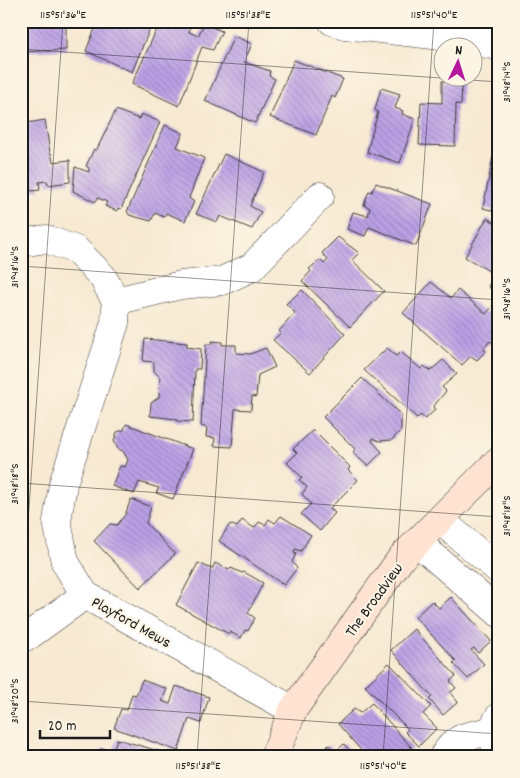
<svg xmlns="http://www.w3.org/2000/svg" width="520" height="778" font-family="Dekko,sans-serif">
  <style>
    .building { fill: url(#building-back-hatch) }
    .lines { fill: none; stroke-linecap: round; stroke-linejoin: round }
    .street-casing { stroke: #3d3b37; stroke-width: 29 }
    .secondary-casing { stroke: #3d3b37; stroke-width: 29 }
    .street { stroke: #fff; stroke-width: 28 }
    .secondary { stroke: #fee3d2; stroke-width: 28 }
    .ticks { fill: none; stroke: #1c1c1c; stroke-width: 1; stroke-opacity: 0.45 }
    .labels { text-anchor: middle; stroke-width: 4; stroke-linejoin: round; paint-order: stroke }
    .street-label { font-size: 16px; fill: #1c1c1c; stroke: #fcf5e5 }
    .neatline { fill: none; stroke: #1c1c1c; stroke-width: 2 }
    .ticks-label { font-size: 12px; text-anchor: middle; fill: #1c1c1c }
  </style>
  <defs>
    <pattern id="building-back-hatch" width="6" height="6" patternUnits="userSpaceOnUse" patternTransform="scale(1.25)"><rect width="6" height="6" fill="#bca0e6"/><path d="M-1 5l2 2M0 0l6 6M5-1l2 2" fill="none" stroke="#9882ba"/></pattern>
  </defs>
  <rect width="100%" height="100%" fill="#fcf5e5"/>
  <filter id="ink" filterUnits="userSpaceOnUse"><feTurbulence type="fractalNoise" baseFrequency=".02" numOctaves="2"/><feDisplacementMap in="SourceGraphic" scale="10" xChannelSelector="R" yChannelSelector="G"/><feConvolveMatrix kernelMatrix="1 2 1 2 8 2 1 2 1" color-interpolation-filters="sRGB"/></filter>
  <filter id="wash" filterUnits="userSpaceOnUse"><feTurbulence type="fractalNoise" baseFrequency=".0096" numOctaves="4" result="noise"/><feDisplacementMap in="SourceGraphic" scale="20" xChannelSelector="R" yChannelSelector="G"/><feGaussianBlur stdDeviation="1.12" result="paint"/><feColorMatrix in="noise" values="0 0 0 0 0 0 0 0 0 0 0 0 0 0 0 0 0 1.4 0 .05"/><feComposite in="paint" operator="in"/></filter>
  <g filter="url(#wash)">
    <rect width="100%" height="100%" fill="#f7e9d2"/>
    <g id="blocks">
      <g class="building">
        <path d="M21 21H66V50L21 52Z"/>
        <path d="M98 21H153L132 72 86 51Z"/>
        <path d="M167 21H187L190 27 189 32 198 36 204 24 222 31 213 50 202 47 179 106 132 84 160 22 166 25Z"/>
        <path d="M234 36 252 44 244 62 270 71 269 76 275 79 255 123 205 101Z"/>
        <path d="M294 60 343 79 335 98 332 96 316 135 270 117Z"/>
        <path d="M442 81 462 82 461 105 456 104 455 146 419 145 421 102 442 103Z"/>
        <path d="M381 88 400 94 395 108 403 111 402 114 415 119 400 163 367 152 378 112 375 110Z"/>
        <path d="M497 98 499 99V144H495Z"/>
        <path d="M116 110 139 119 141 114 160 122 121 209 118 208 117 211 105 206 107 202 98 198 95 202 73 191 75 167 89 172V168L86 166 94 149 96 151Z"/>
        <path d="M45 120 50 153H51L53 162 70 160V182L48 185 47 181 39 182 40 190 22 192 21 124Z"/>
        <path d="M165 125 183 133 177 147 204 158 189 198 194 202 185 221 166 213 164 217 155 213 151 221 129 215V214L127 212Z"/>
        <path d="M224 154 264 172 250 206 261 212 252 229 220 216 217 222 196 214Z"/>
        <path d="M493 157 499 158V212L483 208Z"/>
        <path d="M376 183 432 204 416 246 369 227 365 236 347 229 353 212 368 216 370 208 364 205 369 191 372 192Z"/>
        <path d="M487 218 499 225V293L488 287 494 274 465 257Z"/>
        <path d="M338 237 359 253 352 260 384 291 350 327 302 281 311 271 309 269 320 260 324 264 328 260 322 253Z"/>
        <path d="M431 282 451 298 458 290 486 314 497 301 499 302V339L493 344 490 341 483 349 486 351 477 360 471 356 462 365 403 313Z"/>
        <path d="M302 290 345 334 310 373 273 340 281 333 279 331 295 313 286 304Z"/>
        <path d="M145 339 187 343V347L201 349 200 369H195L193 422 177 421 176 419 150 416 151 403 159 397 160 377 154 371V362L143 361Z"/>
        <path d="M212 341 222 342V345H236V353L250 354 266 348 275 367 258 375 256 397 252 396 251 410 235 409 232 447 214 446 215 438 206 437 207 428 201 426 206 344H212Z"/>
        <path d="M387 348 396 356 401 352 421 369 424 366 430 371 443 360 457 374 442 387 446 391 433 407 435 410 425 419 421 415 417 418 364 370Z"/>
        <path d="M362 378 401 415V430L392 440 379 441 373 438 372 441 382 452 368 466 353 453 355 449 323 417Z"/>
        <path d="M126 424 193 449 173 499 156 493 159 488 139 482 134 494 112 486 120 466 125 467 128 460 123 451 118 449 114 441 117 432 124 430Z"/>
        <path d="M313 430 350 467 348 470 358 480 330 508 335 513 320 531 301 514 311 504 302 494 307 487 299 480 302 477 287 463 297 453 293 449Z"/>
        <path d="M131 499 151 507 146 523 175 554 140 588 94 541 110 524 117 525 125 515Z"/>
        <path d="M281 516 311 535 301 551 295 549 294 553 296 554 292 562 297 568 284 585 219 541 230 524 237 527 242 520 254 528 259 522 265 525 269 519 275 523Z"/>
        <path d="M198 563 212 569 215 563 229 570 231 568 242 573 244 572 263 583 248 613 255 618 248 631 245 630 241 638 230 632 229 634 176 605Z"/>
        <path d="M451 597 491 641 478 653 474 648 471 650 484 664 468 679 453 663 456 661 415 617 432 601 439 608Z"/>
        <path d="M414 629 456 676 450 681 456 688 450 693 458 702 443 715 429 699 432 697 391 650Z"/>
        <path d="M389 663 431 706 423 714 437 728 419 746 405 732 408 729 365 686Z"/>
        <path d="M142 680 167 689 162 701 170 704 176 686 209 697 201 723 189 719 178 751 114 728 121 709 127 710 132 694 136 695Z"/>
        <path d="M372 703 412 748 402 757H367L338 724 354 709 360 713Z"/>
        <path d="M117 739 166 753 165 757H100L102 748 113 751Z"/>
        <path d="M344 744 356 757H316L329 745 335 752Z"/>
      </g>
    </g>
  </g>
  <g filter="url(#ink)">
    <use href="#blocks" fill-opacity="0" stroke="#3d3b37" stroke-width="1"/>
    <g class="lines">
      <defs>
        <g id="street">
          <path d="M332 21 345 25 433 35 499 46"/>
          <path d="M452 31 499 23"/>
          <path d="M21 243 46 239 76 250 102 276 116 301 115 323 63 484 57 521 65 562 85 595 293 710"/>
          <path d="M116 301 181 285 222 281 252 267 320 196"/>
          <path d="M440 520 499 570"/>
          <path d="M417 542 499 613"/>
          <path d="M21 639 31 634 85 595"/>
          <path d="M443 757C456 735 468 736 491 731"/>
          <path d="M499 757 491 731 499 717"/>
        </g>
        <path id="secondary" d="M274 757 293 710 402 557 499 460"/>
      </defs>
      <use href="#street" class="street-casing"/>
      <use href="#secondary" class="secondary-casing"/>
      <use href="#street" class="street"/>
      <use href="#secondary" class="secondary"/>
    </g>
  </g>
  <path class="ticks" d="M21 49 499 82M21 266 499 300M21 483 499 517M21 623 63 21M21 701 499 734M197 757 249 21M383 757 434 21"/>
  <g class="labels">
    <g class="street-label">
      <text transform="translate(373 599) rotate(-54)" y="6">The Broadview</text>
      <text transform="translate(132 621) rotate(29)" y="6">Playford Mews</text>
    </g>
  </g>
  <rect width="520" height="778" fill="none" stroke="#fcf5e5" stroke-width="55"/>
  <g transform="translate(458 62) rotate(4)"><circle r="24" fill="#fcf5e5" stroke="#a29e95"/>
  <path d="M0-4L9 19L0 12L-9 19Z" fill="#b5179e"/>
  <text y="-8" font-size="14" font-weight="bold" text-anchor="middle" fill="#1c1c1c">N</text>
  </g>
  <path d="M40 730v8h70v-8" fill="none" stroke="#1c1c1c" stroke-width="2.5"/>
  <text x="48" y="730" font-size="15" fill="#1c1c1c" stroke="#fcf5e5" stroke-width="4" paint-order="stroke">20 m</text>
  <rect x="28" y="28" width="464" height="722" class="neatline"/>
  <g class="ticks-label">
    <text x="63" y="18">115°51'36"E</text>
    <text x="248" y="18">115°51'38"E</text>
    <text x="434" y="18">115°51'40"E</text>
    <text transform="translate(506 82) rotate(-90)" y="4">31°48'14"S</text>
    <text transform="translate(14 267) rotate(-90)" y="4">31°48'16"S</text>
    <text transform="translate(506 299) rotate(-90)" y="4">31°48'16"S</text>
    <text transform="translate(14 484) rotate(-90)" y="4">31°48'18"S</text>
    <text transform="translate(506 516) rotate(-90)" y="4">31°48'18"S</text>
    <text transform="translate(14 701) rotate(-90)" y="4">31°48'20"S</text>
    <text x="198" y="769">115°51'38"E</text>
    <text x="383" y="769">115°51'40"E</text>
  </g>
</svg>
